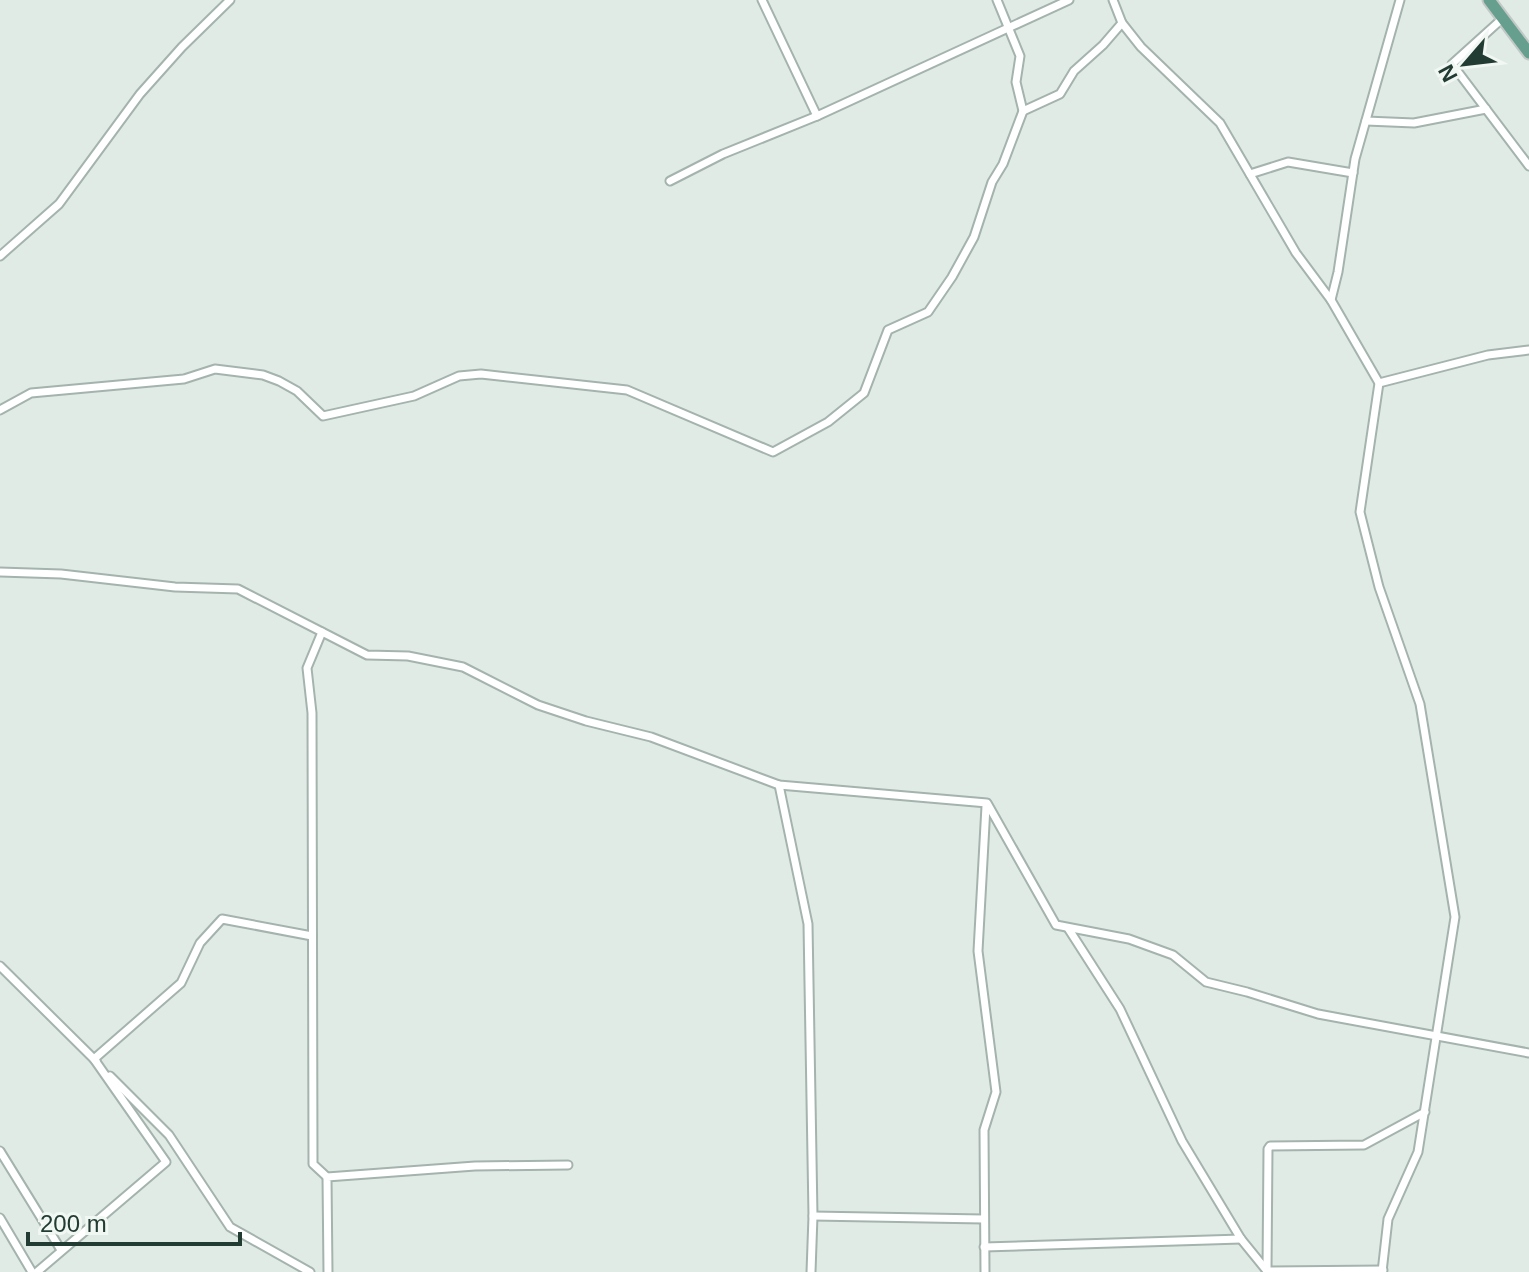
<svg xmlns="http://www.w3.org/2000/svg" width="1529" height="1272" font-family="Helvetica,sans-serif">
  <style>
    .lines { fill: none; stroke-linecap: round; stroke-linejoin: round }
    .street-casing { stroke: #a4b3ad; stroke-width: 11 }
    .primary-casing { stroke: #c1c8c6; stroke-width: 15 }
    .street { stroke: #fff; stroke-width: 7 }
    .primary { stroke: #679f8f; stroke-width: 11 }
  </style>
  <rect width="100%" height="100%" fill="#e1ebe6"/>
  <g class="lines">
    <defs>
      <g id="street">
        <path d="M762 0 817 116 1069 0"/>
        <path d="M997 0 1020 56 1016 82 1023 111"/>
        <path d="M1503 18 1452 64 1529 166"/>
        <path d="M1122 23 1141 47 1220 123 1296 253 1331 300"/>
        <path d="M1366 121 1414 123 1486 109"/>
        <path d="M1250 174 1288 162 1353 173"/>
        <path d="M670 181 723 154 817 116"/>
        <path d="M0 256 59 204 140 94 182 47 230 0"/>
        <path d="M1379 383 1488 355 1529 350"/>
        <path d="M0 410 31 393 184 379 215 369 263 375 279 381 297 391 323 416 414 396 459 376 481 374 627 390 773 452 828 422 864 393 888 330 928 312 952 277 974 237 992 182 1003 164 1023 111 1060 94 1074 71 1103 45 1122 23 1113 0"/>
        <path d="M0 572 61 574 175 587 238 589 367 655 408 656 463 667 538 705 586 721 651 737 779 785 987 803 1056 925 1129 939 1173 955 1206 982 1247 992 1318 1014 1529 1053"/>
        <path d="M322 632 307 668 312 713 313 1164 327 1177"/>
        <path d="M779 785 808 924 813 1216 811 1272"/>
        <path d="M1068 928 1120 1009 1182 1141 1241 1239 1267 1271 1383 1270"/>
        <path d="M0 966 96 1061"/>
        <path d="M110 1076 169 1135 230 1227 310 1272"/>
        <path d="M0 1151 61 1250"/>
        <path d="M813 1216 983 1219"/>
        <path d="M0 1218 32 1272"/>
        <path d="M984 1247 1241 1239"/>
        <path d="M1267 1270 1268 1149 1270 1146 1364 1145 1425 1112"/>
        <path d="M37 1272 166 1162 94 1059 181 983 200 943 222 919 312 936"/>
        <path d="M328 1272 327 1177 475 1166 568 1165"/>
        <path d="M985 1272 984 1130 996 1092 978 951 986 806"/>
        <path d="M1382 1272 1388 1219 1418 1152 1455 917 1420 704 1379 587 1360 512 1379 383 1331 300 1338 272 1355 159 1400 0"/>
      </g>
      <path id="primary" d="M1489 0 1529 53"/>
    </defs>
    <use href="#street" class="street-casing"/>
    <use href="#primary" class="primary-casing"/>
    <use href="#street" class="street"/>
    <use href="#primary" class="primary"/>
  </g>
  <g transform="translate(1465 64) rotate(242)" stroke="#f1f8f4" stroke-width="6" paint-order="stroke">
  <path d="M0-6L14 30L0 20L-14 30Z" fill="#223b33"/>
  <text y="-12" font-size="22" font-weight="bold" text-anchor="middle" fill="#223b33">N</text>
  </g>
  <path d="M28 1232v12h212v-12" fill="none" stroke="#223b33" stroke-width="4"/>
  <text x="40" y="1232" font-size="24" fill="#223b33" stroke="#f1f8f4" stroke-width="6" paint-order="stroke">200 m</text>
</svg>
